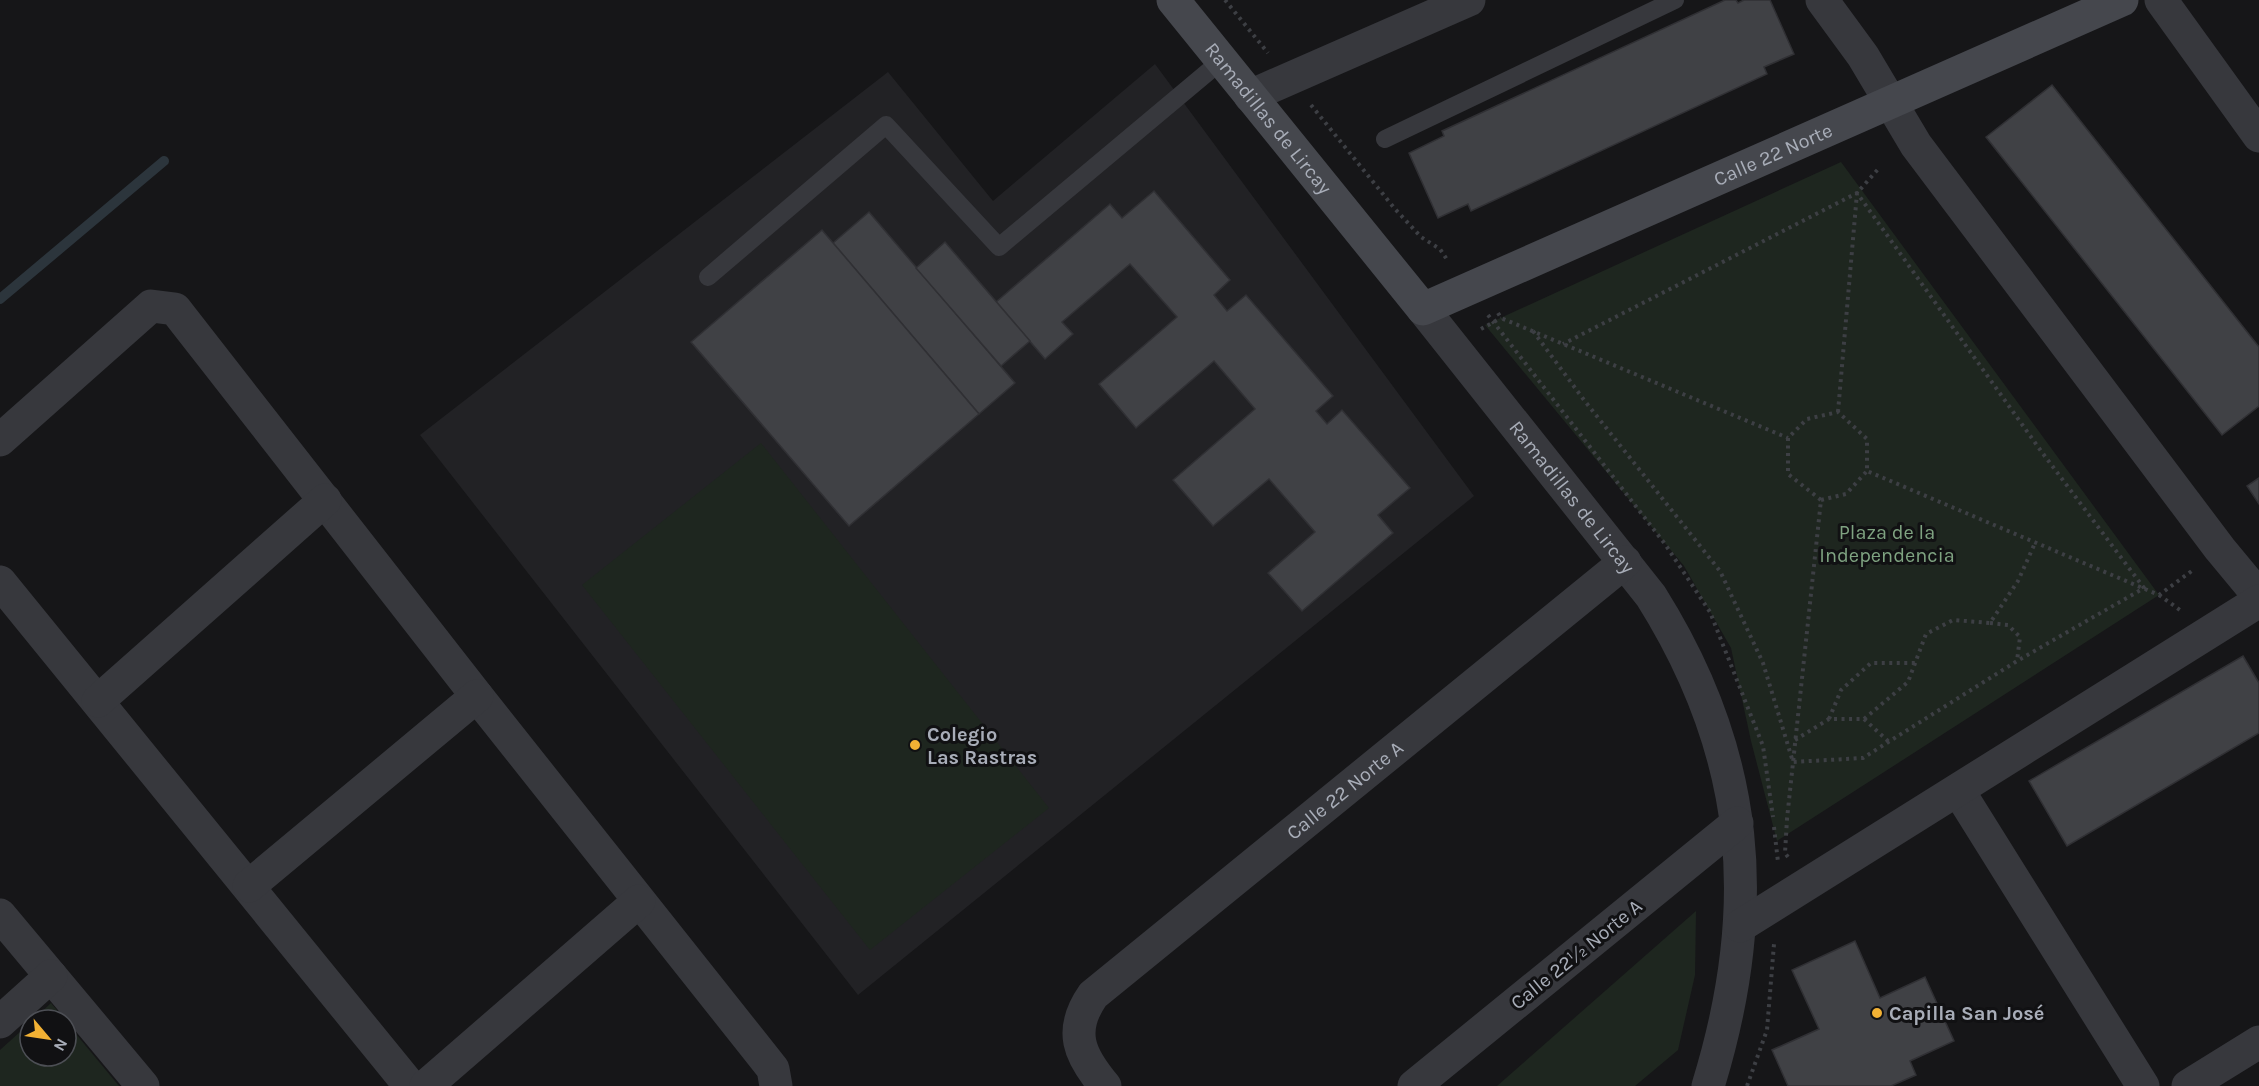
<svg xmlns="http://www.w3.org/2000/svg" width="2259" height="1086" font-family="Karla,sans-serif">
  <style>
    .built { fill: #222225 }
    .green { fill: #1e261f }
    .lines { fill: none; stroke-linecap: round; stroke-linejoin: round }
    .stream { stroke: #2c353c; stroke-width: 10 }
    .building { fill: #404145; stroke: #303034; stroke-width: 1.5 }
    .path { stroke: #3d3f44; stroke-width: 4; stroke-dasharray: 3 4.5; stroke-linecap: butt }
    .lane { stroke: #37383d; stroke-width: 18 }
    .street { stroke: #37383d; stroke-width: 33 }
    .secondary { stroke: #45474d; stroke-width: 33 }
    .poi-dot { fill: #f2b134; stroke: #111113; stroke-width: 2 }
    .labels { text-anchor: middle; stroke-width: 6; stroke-linejoin: round; paint-order: stroke }
    .street-label { font-size: 20px; fill: #a8adb8; stroke: #111113 }
    .park-label { font-size: 20px; fill: #7fa381; stroke: #111113 }
    .poi-label { font-size: 20px; font-weight: bold; fill: #a8adb8; stroke: #111113; text-anchor: start }
  </style>
  <rect width="100%" height="100%" fill="#161618"/>
  <path class="built" d="M1155 64 1474 496 858 995 420 435 888 72 993 201Z"/>
  <g class="green">
    <path d="M1841 162 2159 595 1777 841 1751 741 1731 648 1684 566 1485 325Z"/>
    <path d="M761 443 1049 808 870 950 582 585Z"/>
    <path d="M1696 911 1695 975 1678 1050 1635 1086H1497Z"/>
    <path d="M51 1003 65 1020H33Z"/>
    <path d="M66 1022 119 1086H0V1050L30 1023V1056H66Z"/>
  </g>
  <g class="lines">
    <path class="stream" d="M0 299 164 161"/>
  </g>
  <g class="building">
    <path d="M1725 0H1736L1738 3 1744 0H1770L1794 54 1764 67 1767 74 1471 211 1468 204 1438 218 1409 153 1444 136 1442 131Z"/>
    <path d="M2052 85 2259 347V406L2222 435 1986 137Z"/>
    <path d="M1154 191 1230 280 1214 295 1227 311 1246 295 1333 396 1316 411 1327 424 1342 410 1410 488 1378 515 1393 533 1302 611 1268 573 1315 532 1269 479 1213 526 1173 480 1255 409 1214 361 1136 428 1099 384 1177 317 1130 264 1062 322 1073 334 1045 359 996 302 1110 204 1122 218Z"/>
    <path d="M869 212 1015 383 979 414 833 243Z"/>
    <path d="M822 230 979 414 849 526 691 342Z"/>
    <path d="M945 242 1030 341 1001 366 916 268Z"/>
    <path d="M2259 478V504L2247 486Z"/>
    <path d="M2243 656 2259 683V733L2067 846 2029 781Z"/>
    <path d="M1855 941 1880 998 1925 977 1954 1041 1910 1061 1916 1075 1891 1086H1788L1772 1050 1819 1029 1792 970Z"/>
  </g>
  <g class="lines">
    <g class="path">
      <path d="M1225 0 1268 53"/>
      <path d="M1311 105 1395 209 1421 237 1440 249 1448 261"/>
      <path d="M1498 313 1501 318 1788 438"/>
      <path d="M1488 315 1665 544 1710 612 1763 746 1773 817"/>
      <path d="M1481 329 1501 318"/>
      <path d="M1533 331 1584 400 1720 571 1763 663 1793 762 1863 758 2017 661 2144 588 2041 451 1857 193 1563 344"/>
      <path d="M1838 412 1857 193 1880 167"/>
      <path d="M1821 500 1846 494 1867 471"/>
      <path d="M2159 595 2180 610"/>
      <path d="M1990 623 2008 625 2020 637 2017 661"/>
      <path d="M1829 719 1841 690 1871 663H1915"/>
      <path d="M1864 719 1908 682 1926 634 1953 620 1990 623 2018 581 2035 543"/>
      <path d="M1795 740 1829 719H1864L1889 742"/>
      <path d="M1774 827 1778 862"/>
      <path d="M1788 857 1785 853 1787 819 1821 500 1788 474V438L1807 419 1838 412 1867 439V471L2159 595 2193 570"/>
      <path d="M1747 1086 1767 1030 1774 944"/>
    </g>
    <g class="lane">
      <path d="M1385 139 1675 0"/>
      <path d="M708 277 886 125 999 247 1221 61"/>
    </g>
    <g class="street">
      <path d="M1822 0 1863 56 1916 145 2220 549 2259 596"/>
      <path d="M2161 0 2259 136"/>
      <path d="M1250 96 1469 0"/>
      <path id="s1" d="M1423 309 1651 596C1751 755 1763 908 1708 1086"/>
      <path d="M0 440 151 306 175 309 477 696 773 1069 776 1086"/>
      <path d="M0 582 410 1086"/>
      <path d="M98 701 325 500"/>
      <path d="M1958 790 2143 1086"/>
      <path d="M249 886 477 696"/>
      <path d="M0 915 143 1086"/>
      <path d="M1740 926 2259 601"/>
      <path d="M0 1022 51 976"/>
      <path d="M426 1086 639 901"/>
      <path id="s2" d="M1105 1086C1079 1055 1068 1031 1093 995L1625 562"/>
      <path d="M1414 1086 1737 823"/>
      <path d="M2188 1086 2259 1042"/>
    </g>
    <path class="secondary" id="s3" d="M1173 0 1423 309 2122 0"/>
  </g>
  <g class="poi-dot">
    <circle cx="915" cy="745" r="6"/>
    <circle cx="1877" cy="1013" r="6"/>
  </g>
  <g class="labels">
    <g class="street-label">
      <text dy="7" stroke="none"><textPath href="#s3" startOffset="152">Ramadillas de Lircay</textPath></text>
      <text dy="7" stroke="none"><textPath href="#s3" startOffset="780">Calle 22 Norte</textPath></text>
      <text dy="7" stroke="none"><textPath href="#s1" startOffset="240">Ramadillas de Lircay</textPath></text>
      <text dy="7" stroke="none"><textPath href="#s2" startOffset="426">Calle 22 Norte A</textPath></text>
      <text transform="translate(1576 954) rotate(-39)" y="7">Calle 22½ Norte A</text>
    </g>
    <g class="park-label">
      <text x="1887" y="539">Plaza de la<tspan x="1887" dy="23">Independencia</tspan></text>
    </g>
    <g class="poi-label">
      <text x="927" y="741">Colegio<tspan x="927" dy="23">Las Rastras</tspan></text>
      <text x="1889" y="1020">Capilla San José</text>
    </g>
  </g>
  <g transform="translate(48 1038) rotate(119)"><circle r="28" fill="#111113" stroke="#4d4f55" stroke-width="1.5"/>
  <path d="M0-4.5L10 22L0 15L-10 22Z" fill="#f2b134"/>
  <text y="-9" font-size="16" font-weight="bold" text-anchor="middle" fill="#a8adb8">N</text>
  </g>
</svg>
